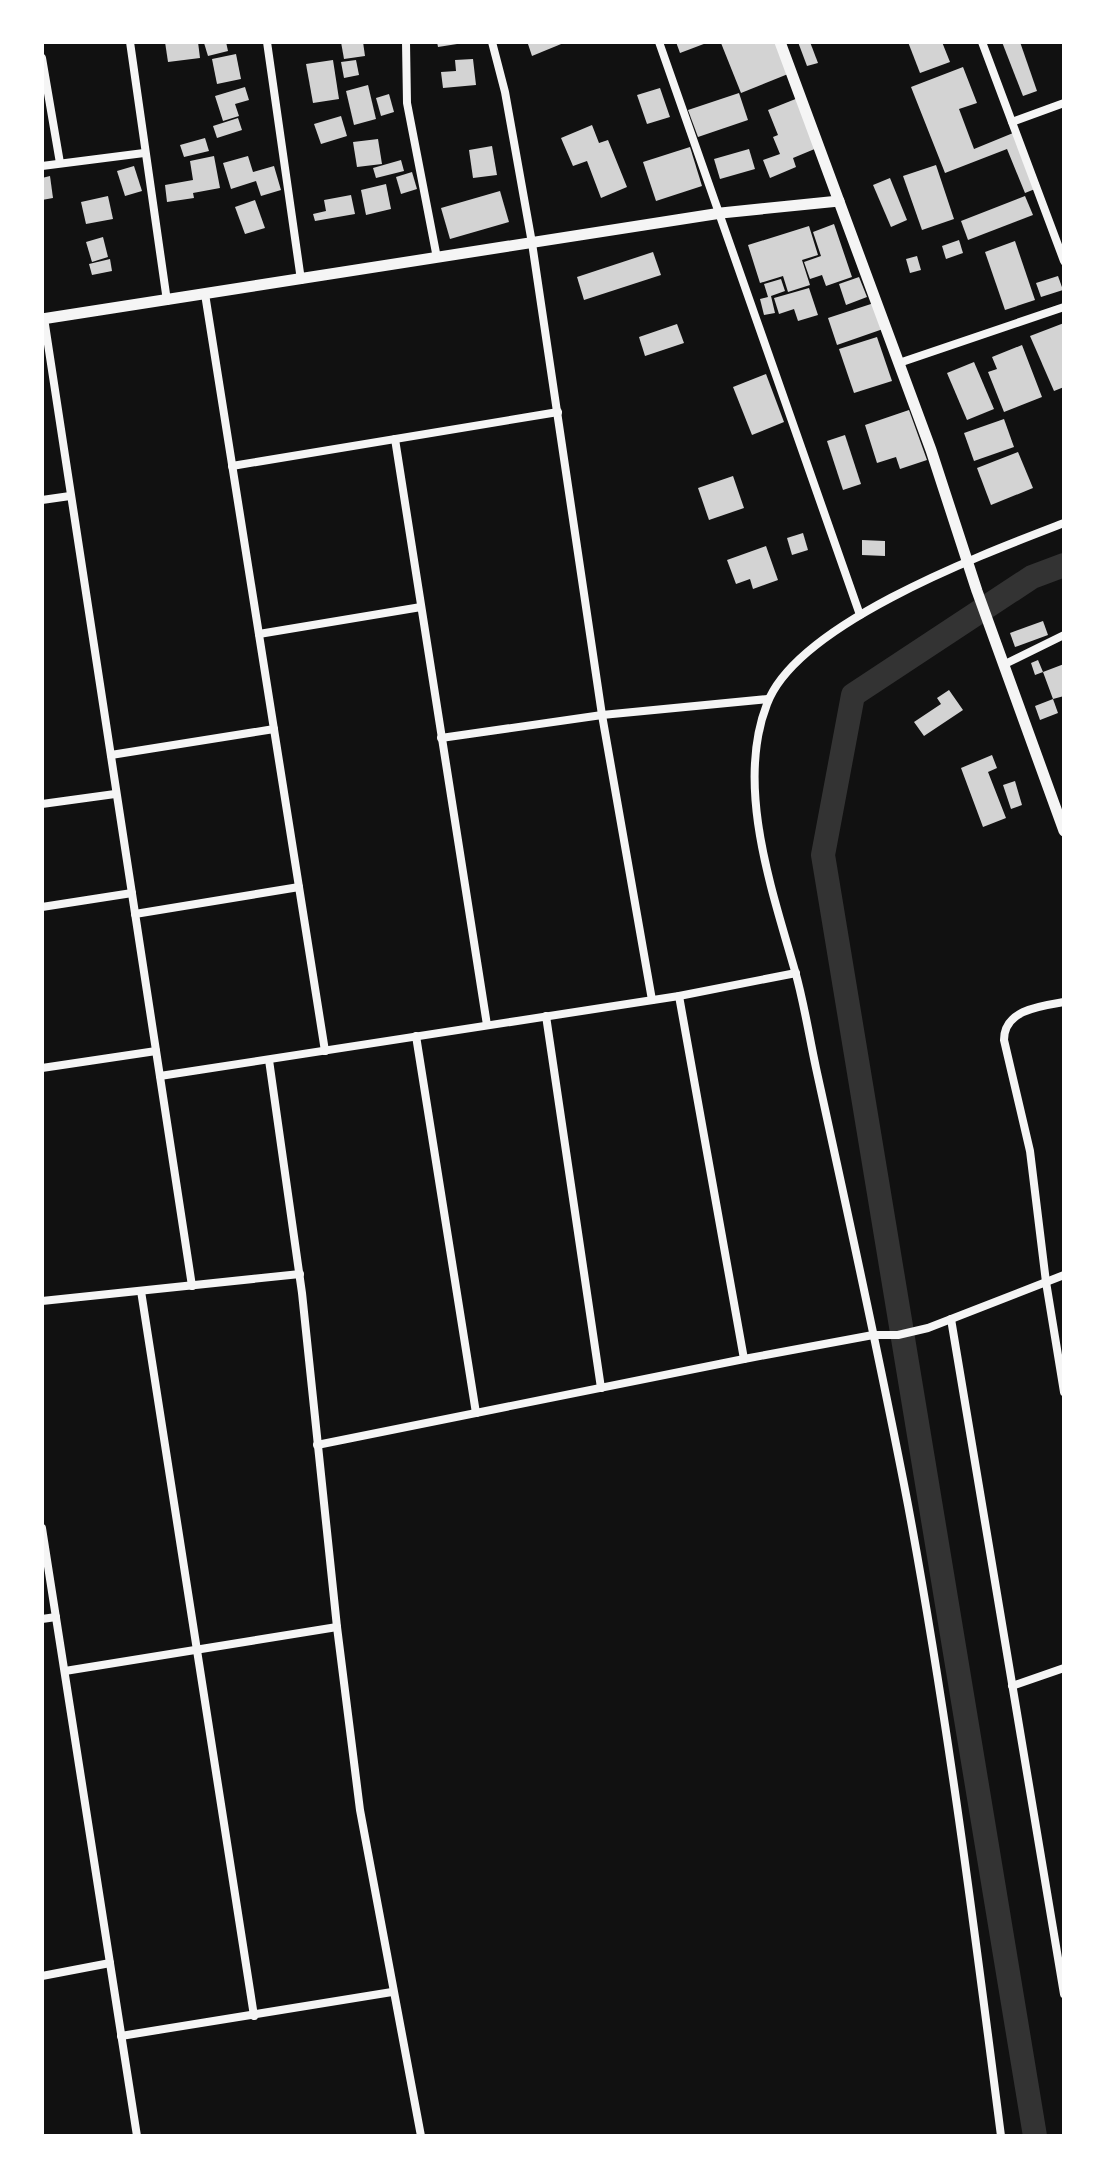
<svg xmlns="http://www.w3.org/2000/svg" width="1106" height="2178" font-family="'Public Sans',sans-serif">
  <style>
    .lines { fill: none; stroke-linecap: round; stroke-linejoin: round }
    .canal { stroke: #333; stroke-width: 24 }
    .building { fill: #d3d3d3 }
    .minor { stroke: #f5f5f5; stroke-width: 8 }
    .tertiary { stroke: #f5f5f5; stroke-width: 11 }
  </style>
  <rect width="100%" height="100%" fill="#111"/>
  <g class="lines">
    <path class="canal" d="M1035 2136 823 855 853 695 1032 577 1064 565"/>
  </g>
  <g class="building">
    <path d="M165 42H198L200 58 168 62Z"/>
    <path d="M226 42 228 51 208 56 204 43Z"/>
    <path d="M341 42H363L365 56 344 59Z"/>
    <path d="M437 42H457V44L438 47Z"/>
    <path d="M533 42H566L532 56 528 44Z"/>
    <path d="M676 42H709L680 53Z"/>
    <path d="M724 42H775L788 74 741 93 721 43Z"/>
    <path d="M798 42H810L818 63 807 66Z"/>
    <path d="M908 42H942L950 62 920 73Z"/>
    <path d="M1002 42H1020L1037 91 1023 96Z"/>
    <path d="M236 54 241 79 217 84 212 59Z"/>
    <path d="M473 59 476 85 443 88 441 72 456 71 455 60Z"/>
    <path d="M333 60 339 99 313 103 306 64Z"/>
    <path d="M356 60 359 75 344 78 341 62Z"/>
    <path d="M963 67 977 103 959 109 974 149 1018 131 1040 187 1025 193 1007 149 945 173 911 87Z"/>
    <path d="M368 85 376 119 354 125 346 91Z"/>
    <path d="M245 87 249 100 235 104 239 116 223 121 215 96Z"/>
    <path d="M660 88 670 117 647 124 637 95Z"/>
    <path d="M739 93 748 120 698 137 688 110Z"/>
    <path d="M389 94 394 112 381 116 376 98Z"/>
    <path d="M798 98 817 148 793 158 796 167 770 178 763 160 780 154 773 137 778 135 768 110Z"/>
    <path d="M341 116 347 136 321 144 314 124Z"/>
    <path d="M238 118 242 130 217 138 213 126Z"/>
    <path d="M592 125 599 143 608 140 627 187 601 198 587 161 573 166 561 138Z"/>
    <path d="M205 138 209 151 184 157 180 145Z"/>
    <path d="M378 139 382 164 357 167 353 142Z"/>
    <path d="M492 146 497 175 473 178 469 150Z"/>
    <path d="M690 147 702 186 656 201 643 162Z"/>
    <path d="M749 149 755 169 720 179 714 159Z"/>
    <path d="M214 156 220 188 193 193 194 198 167 202 165 185 193 180 190 161Z"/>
    <path d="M248 156 253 172 274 166 281 190 261 196 256 181 231 189 223 163Z"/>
    <path d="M401 160 404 171 376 178 373 168Z"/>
    <path d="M936 165 954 219 922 230 903 176Z"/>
    <path d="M134 166 142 191 125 196 117 171Z"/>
    <path d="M412 172 417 189 401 194 396 177Z"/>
    <path d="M50 176 53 198 42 200V178Z"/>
    <path d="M890 178 907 220 891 227 873 185Z"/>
    <path d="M386 184 391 209 366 215 361 190Z"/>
    <path d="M500 191 509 222 450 239 441 208Z"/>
    <path d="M351 195 355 214 315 221 313 214 326 211 324 200Z"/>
    <path d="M108 196 113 219 86 224 81 202Z"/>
    <path d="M1025 196 1033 215 968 240 961 221Z"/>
    <path d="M255 200 265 228 245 234 235 207Z"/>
    <path d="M834 224 852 277 826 286 822 275 810 279 804 262 821 256 813 232Z"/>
    <path d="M809 226 818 255 802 260 810 285 788 292 783 276 760 283 748 245Z"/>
    <path d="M103 237 108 257 92 262 86 242Z"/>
    <path d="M959 240 963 253 946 259 942 246Z"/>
    <path d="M1015 241 1035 300 1005 310 985 252Z"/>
    <path d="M653 252 661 275 584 300 577 277Z"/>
    <path d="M917 256 921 270 910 273 906 259Z"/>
    <path d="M110 259 112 271 92 275 89 264Z"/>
    <path d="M1058 276 1063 290 1041 297 1036 283Z"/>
    <path d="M859 277 867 297 846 305 839 284Z"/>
    <path d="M781 279 785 291 771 296 775 313 764 315 760 299 768 297 764 284Z"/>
    <path d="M809 288 818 315 798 321 794 309 779 314 774 298Z"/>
    <path d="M874 303 883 329 837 345 828 318Z"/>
    <path d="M1064 323V387L1054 391 1030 336Z"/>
    <path d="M677 324 684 343 645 356 639 337Z"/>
    <path d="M877 337 892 381 854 393 839 349Z"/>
    <path d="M1022 345 1042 397 1004 412 988 372 997 369 992 357Z"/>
    <path d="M974 362 994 409 967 420 947 373Z"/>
    <path d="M766 374 784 422 752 435 733 387Z"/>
    <path d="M909 410 927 460 900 469 896 457 877 463 865 425Z"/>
    <path d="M1004 419 1014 447 974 461 964 433Z"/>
    <path d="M845 435 861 484 843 490 827 441Z"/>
    <path d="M1018 452 1033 488 991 505 977 468Z"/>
    <path d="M733 476 744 508 709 520 698 488Z"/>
    <path d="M803 533 808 550 792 555 787 538Z"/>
    <path d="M862 540 885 541V556L862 555Z"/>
    <path d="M766 546 778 580 753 589 750 579 736 584 727 560Z"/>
    <path d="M1043 621 1048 635 1015 647 1010 633Z"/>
    <path d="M1038 660 1043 672 1064 664V696L1053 699 1043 672 1035 675 1031 663Z"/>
    <path d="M949 690 963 710 924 736 914 722 941 704 937 698Z"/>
    <path d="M1053 699 1058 713 1040 720 1035 706Z"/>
    <path d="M992 755 997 768 988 772 1006 818 983 827 961 768Z"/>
    <path d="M1015 781 1022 805 1011 809 1003 785Z"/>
  </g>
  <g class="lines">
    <g class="minor">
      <path d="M130 42 167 301"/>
      <path d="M267 42 301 280"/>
      <path d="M406 42 407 103 437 258"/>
      <path d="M492 42 505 92 532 243 602 715 652 1000"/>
      <path d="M659 42 860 615"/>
      <path d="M982 42 1064 261"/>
      <path d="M42 58 60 163"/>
      <path d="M1012 122 1064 103"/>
      <path d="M42 166 144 153"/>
      <path d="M205 294 325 1051"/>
      <path d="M44 318 192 1286"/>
      <path d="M899 363 1064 307"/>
      <path d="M395 439 487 1025"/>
      <path d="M232 466 558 412"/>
      <path d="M42 500 70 496"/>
      <path d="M259 634 421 607"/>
      <path d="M1003 665 1064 635"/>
      <path d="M441 738 602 715 768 699"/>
      <path d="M111 755 274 729"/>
      <path d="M42 804 115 794"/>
      <path d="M42 907 132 893"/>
      <path d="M135 914 299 887"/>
      <path d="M679 996 744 1359"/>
      <path d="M1064 1002C1040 1006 1004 1010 1004 1040L1030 1151 1046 1282 1064 1392"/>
      <path d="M546 1016 601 1388"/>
      <path d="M416 1036 476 1413"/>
      <path d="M269 1060 302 1293 337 1627 360 1810 421 2136"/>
      <path d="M42 1068 156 1051"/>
      <path d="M160 1076 679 996 796 973"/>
      <path d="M141 1291 254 2016"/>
      <path d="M42 1301 300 1274"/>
      <path d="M951 1319 1064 1994"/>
      <path d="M317 1445 744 1359 873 1335H898L928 1328 1064 1275"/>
      <path d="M42 1528 137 2136"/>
      <path d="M42 1619 56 1617"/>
      <path d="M65 1671 337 1627"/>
      <path d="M1012 1686 1064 1668"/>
      <path d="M42 1976 110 1963"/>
      <path d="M121 2036 392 1992"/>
      <path d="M1001 2136C974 1925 947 1714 908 1505 880 1359 848 1214 816 1068 809 1036 804 1002 795 971 772 890 735 786 767 704 797 623 986 553 1064 523"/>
    </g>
    <g class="tertiary">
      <path d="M780 42 931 450 977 591 1064 831"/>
      <path d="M42 319 721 213 839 201"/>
    </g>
  </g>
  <rect width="1106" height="2178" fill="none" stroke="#ffffff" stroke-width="88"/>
</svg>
